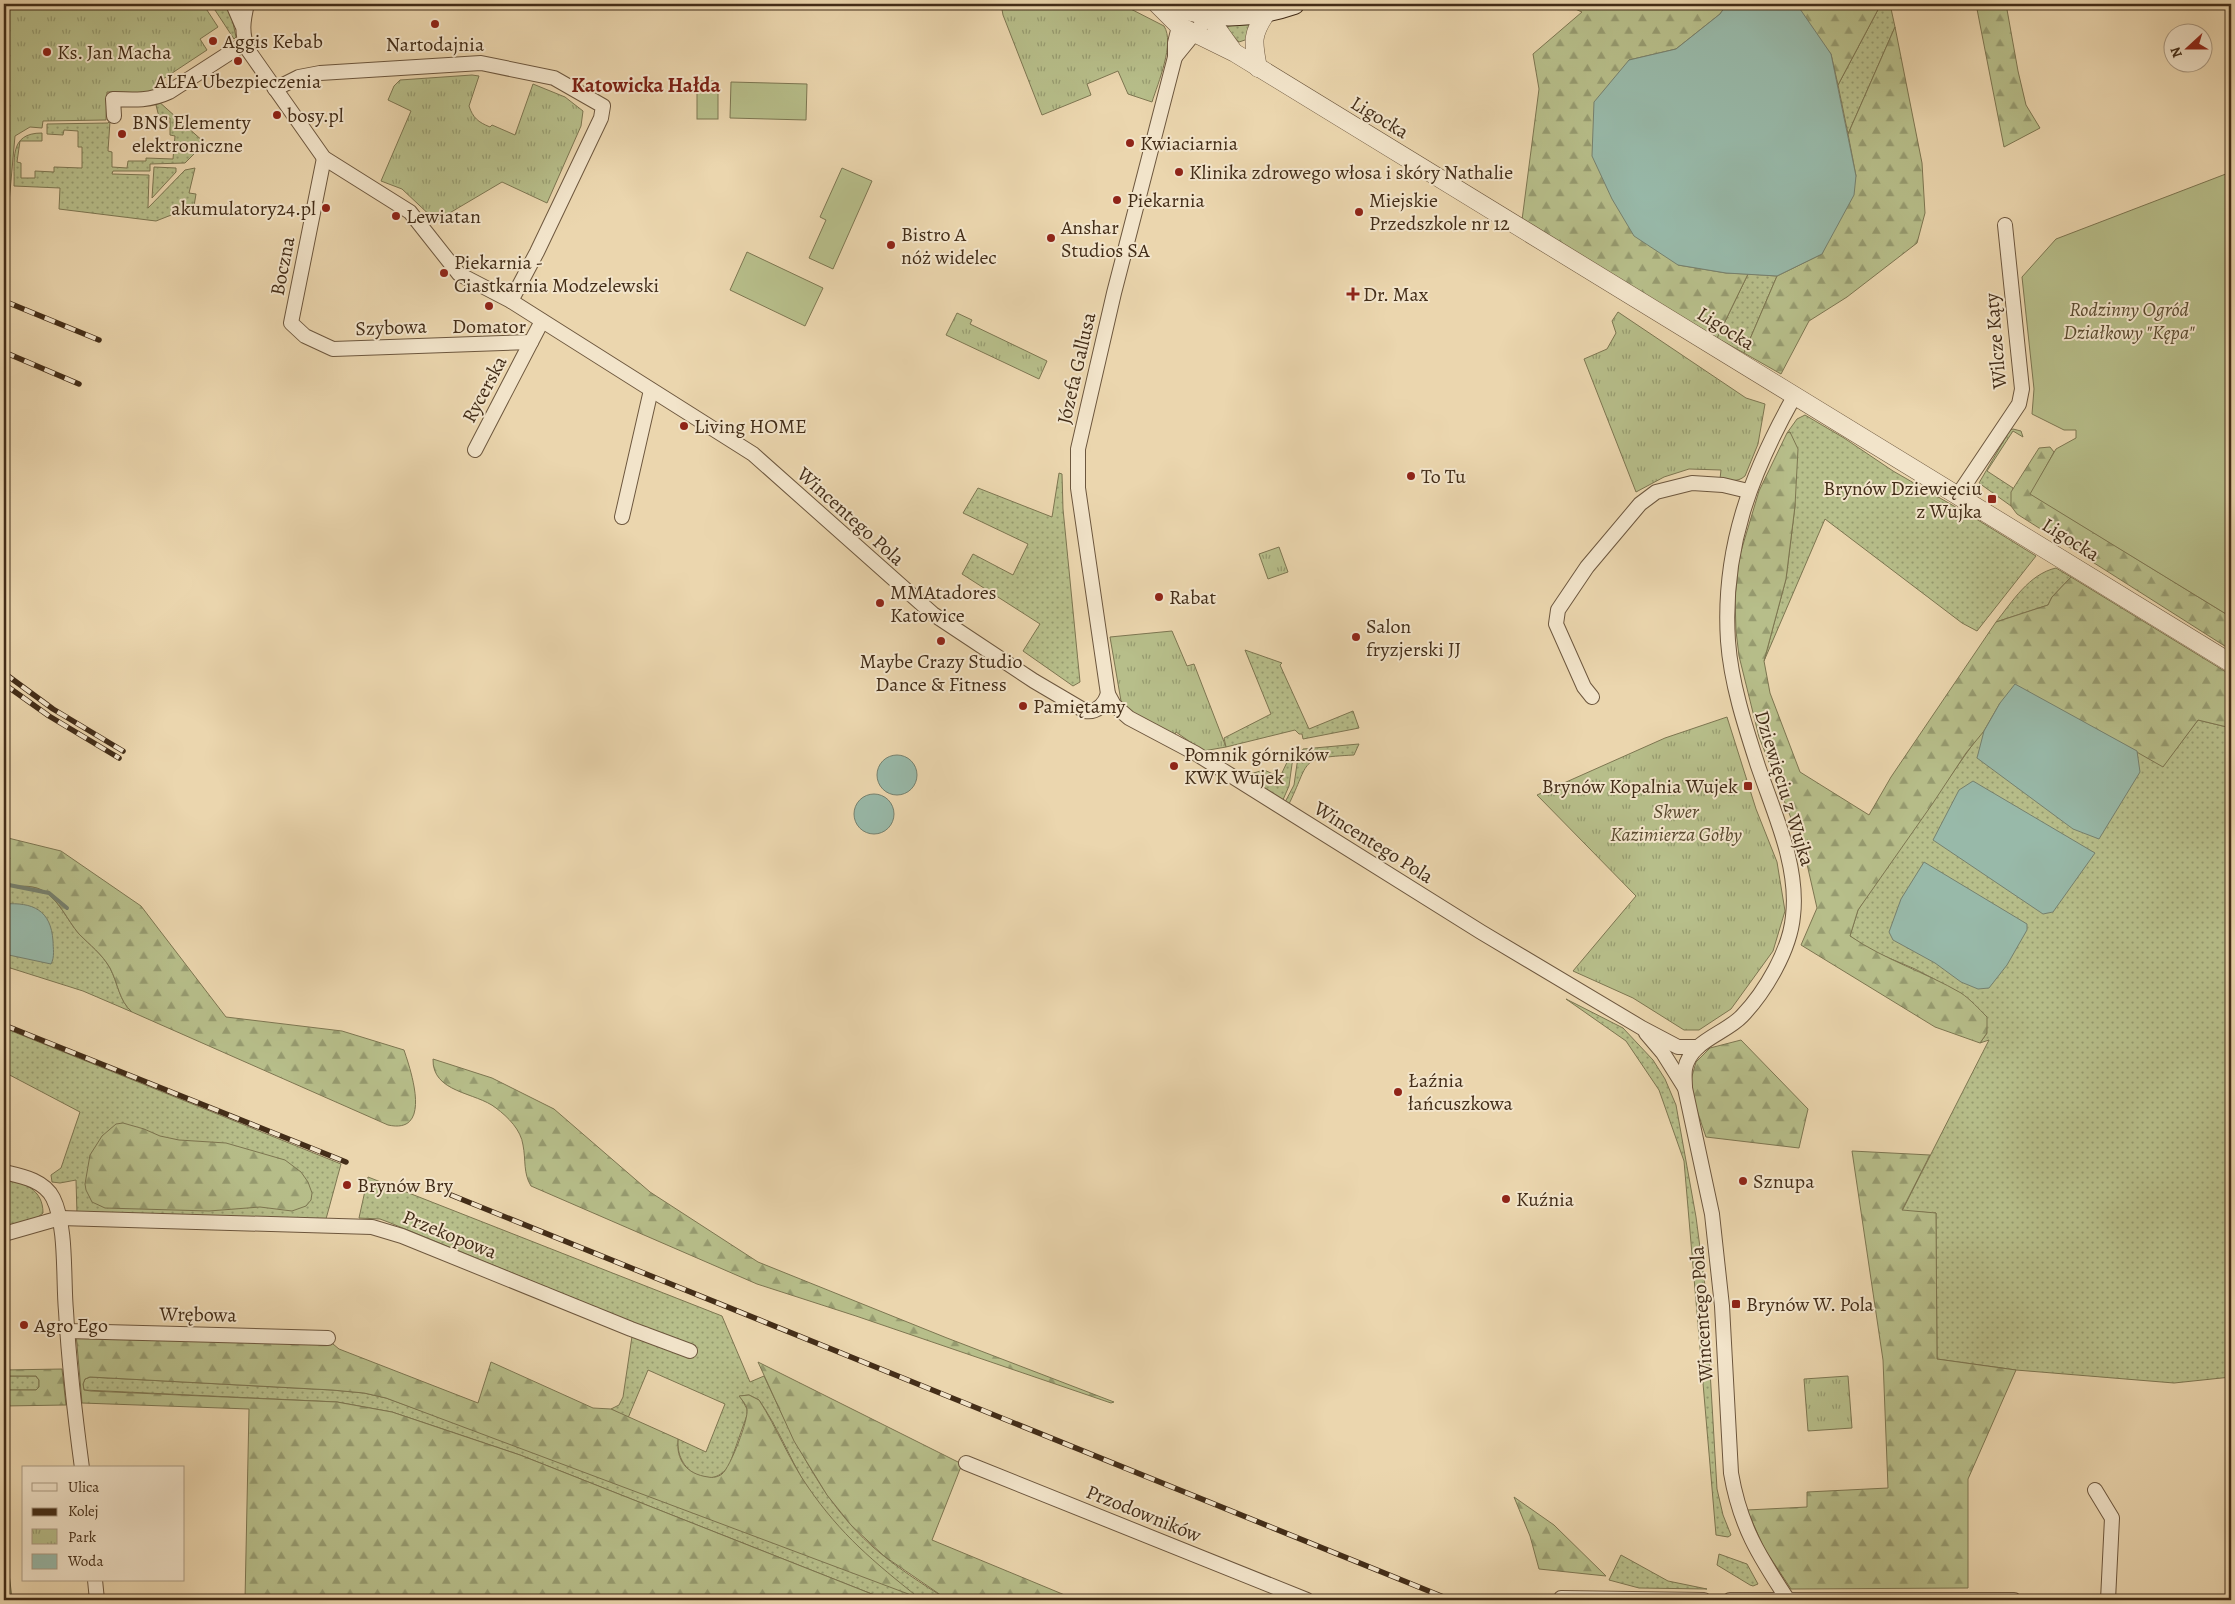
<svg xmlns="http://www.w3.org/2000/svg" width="2235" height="1604" font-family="Alegreya,serif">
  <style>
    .grass { fill: url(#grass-dots); stroke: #7d7651 }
    .forest { fill: url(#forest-firs); stroke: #7d7651 }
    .park { fill: url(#park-tufts); stroke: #7d7651 }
    .garden { fill: #b7be8a; stroke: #7d7651 }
    .water { fill: #98b9a9; stroke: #76816f }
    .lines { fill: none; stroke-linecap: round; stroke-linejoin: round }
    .stream { stroke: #76816f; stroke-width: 4 }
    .minor-casing { stroke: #6d573e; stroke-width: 16 }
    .tertiary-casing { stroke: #6d573e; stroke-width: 19 }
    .secondary-casing { stroke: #432d18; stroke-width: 22 }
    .minor { stroke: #f2e4ca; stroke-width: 14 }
    .tertiary { stroke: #f2e4ca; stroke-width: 18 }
    .secondary { stroke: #f2e4ca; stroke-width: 20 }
    .rail-casing { stroke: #432d18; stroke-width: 5.5 }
    .rail { stroke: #f2e4ca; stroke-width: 4; stroke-dasharray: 11; stroke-linecap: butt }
    .poi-dot { fill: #8f2418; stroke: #f2e4ca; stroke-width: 2 }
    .labels { text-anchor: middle; stroke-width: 4; stroke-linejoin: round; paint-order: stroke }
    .poi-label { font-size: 20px; fill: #432d18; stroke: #f2e4ca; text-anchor: start }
    .street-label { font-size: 20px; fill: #432d18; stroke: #f2e4ca }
    .park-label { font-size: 20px; font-style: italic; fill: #5a4a2f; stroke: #f2e4ca }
    .neighbourhood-label { font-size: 21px; font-weight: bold; fill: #7a1f14; stroke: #f2e4ca }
  </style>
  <defs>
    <pattern id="grass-dots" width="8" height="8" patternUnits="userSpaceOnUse" patternTransform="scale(1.25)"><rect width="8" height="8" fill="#b7be8a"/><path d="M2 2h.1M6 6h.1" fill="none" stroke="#969b70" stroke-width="1.8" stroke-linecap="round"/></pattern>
    <pattern id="forest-firs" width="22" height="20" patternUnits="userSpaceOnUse" patternTransform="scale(1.25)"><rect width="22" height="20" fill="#b7be8a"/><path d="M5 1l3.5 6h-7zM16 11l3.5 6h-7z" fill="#969b70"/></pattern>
    <pattern id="park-tufts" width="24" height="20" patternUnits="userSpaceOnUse" patternTransform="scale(1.25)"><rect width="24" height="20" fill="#b7be8a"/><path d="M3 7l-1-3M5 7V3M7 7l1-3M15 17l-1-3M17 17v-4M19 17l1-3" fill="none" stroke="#969b70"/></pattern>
  </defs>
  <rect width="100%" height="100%" fill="#ebd6ae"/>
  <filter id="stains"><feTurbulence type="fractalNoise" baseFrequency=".004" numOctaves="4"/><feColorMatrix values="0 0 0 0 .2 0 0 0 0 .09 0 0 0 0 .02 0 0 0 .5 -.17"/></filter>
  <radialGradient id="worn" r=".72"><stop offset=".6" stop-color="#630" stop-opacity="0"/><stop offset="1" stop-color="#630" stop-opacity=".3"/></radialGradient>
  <g class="grass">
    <path d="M211 4H229L236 37 234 39Z"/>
    <path d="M1881 4H1890L1895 27 1848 134 1838 85Z"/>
    <path d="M1252 23 1248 39 1239 42 1227 29 1228 26Z"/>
    <path d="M157 100 205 143 185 163 150 164V171H113L112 174 149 175 148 208 185 170 195 168 189 193 196 194 194 206 191 210 179 212 156 221 59 209 60 188 14 186C15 160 8 133 42 133V141H20L17 162 21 163V178H35V171L54 172V167L82 168V147H78V131L64 130 63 135 47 134V124L108 123 110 121 108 151 112 152V167L127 168 128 161H146V158L173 159 175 136 170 135V118L159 117 155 101Z"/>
    <path d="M154 167 176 168V172L152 198Z"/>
    <path d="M1748 274 1777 276 1744 353 1717 338Z"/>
    <path d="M1805 415 1844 438 1893 471 1973 517 2036 556 1977 631 1962 623 1825 519 1764 661 1786 579 1795 506 1790 432 1787 433 1797 419Z"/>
    <path d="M2013 429 2021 431 2023 437 2013 431 1987 471 2013 488 2011 506 1979 483 2010 430Z"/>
    <path d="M1059 473 1062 474 1063 509 1080 682 1073 686 1023 651 1040 624 962 574 973 554 1013 575 1028 544 963 513 978 488 1052 517Z"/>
    <path d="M2056 568 2071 577 2052 597 2048 605 1996 622C2012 602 2029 574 2056 568Z"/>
    <path d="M1245 650 1282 663 1280 665 1309 729 1353 711 1359 728 1303 739 1302 734H1299L1295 730 1226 747 1224 738 1271 714Z"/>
    <path d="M2015 684 2163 766 2198 720 2231 728V1377L2174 1383 2016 1370 1937 1359 1936 1213 1902 1211 1989 1040 1980 1043 1987 1033 1936 980 1915 969 1870 950 1850 936 1858 910 1874 885Z"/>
    <path d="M1359 744 1354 755C1297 758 1311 760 1288 806L1284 804 1294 785 1298 757H1301L1303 749Z"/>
    <path d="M1290 756 1293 757 1289 786 1282 802 1243 776 1264 770 1280 777Z"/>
    <path d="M4 886C17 887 30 884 42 890 58 898 67 920 79 934 90 945 102 954 110 968 118 983 119 1001 132 1012L83 991 4 966Z"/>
    <path d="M1566 999 1623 1028 1653 1060 1665 1079 1676 1105 1696 1217 1705 1286 1717 1489 1723 1515 1731 1535 1728 1537 1716 1535 1684 1161 1659 1090 1626 1041Z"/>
    <path d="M4 1028 341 1164 326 1219 77 1214 76 1180 60 1183 52 1182 51 1175 61 1168 80 1112 4 1072Z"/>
    <path d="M368 1177 722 1316 750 1382 764 1376C793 1438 821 1501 873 1547 896 1567 922 1584 948 1600H887L520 1455 392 1412 337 1402 84 1390 83 1384 85 1379 90 1377 332 1390 364 1393 386 1398 900 1583C863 1555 830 1523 805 1484 789 1456 777 1426 759 1400L749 1395 740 1396 747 1409V1415L729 1466C709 1493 675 1470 678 1439L706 1452 725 1404 648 1370 628 1418 611 1409 619 1405 623 1397 634 1323 388 1222 380 1219 359 1218Z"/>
    <path d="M4 1178C24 1183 43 1189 43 1213L38 1217 4 1229Z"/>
    <path d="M4 1376H36L39 1380V1387L36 1390H4Z"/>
    <path d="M1719 1554 1747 1564 1758 1584 1753 1586 1750 1585 1717 1565Z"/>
    <path d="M1621 1555 1668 1581 1707 1589 1639 1588 1609 1580Z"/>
  </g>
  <g class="forest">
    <path d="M1564 4H1727L1720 14 1676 49 1629 60 1678 265 1726 273 1748 274 1717 338 1522 220 1539 89 1533 54 1582 12Z"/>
    <path d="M1791 4H1881L1838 85 1831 54Z"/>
    <path d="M1976 4H2006L2018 71 2026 105 2040 128 2004 147Z"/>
    <path d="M1895 27 1922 163 1925 213 1917 243 1847 297 1809 321 1781 374 1744 353 1777 276 1822 254 1856 176 1848 134Z"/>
    <path d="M1790 432 1798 449 1795 506 1786 579 1764 661 1770 693 1800 772 1869 815 1891 777 1996 622 2048 605 2052 597 2071 577 2231 675V728L2198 720 2163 767 2098 730 2000 703 1984 731 1966 753 1933 803 1858 910 1850 936C1885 960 1925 972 1961 993 1970 999 1979 1009 1987 1017V1033L1980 1043 1935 1027 1801 945 1817 908 1804 851 1759 737 1739 656 1736 631 1735 598 1739 558 1759 491 1787 433Z"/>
    <path d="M2050 447 2054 452 2031 494 2231 617V650L2017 514 2011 506V492L2039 448Z"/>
    <path d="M4 837 61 851 141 906 226 1017 342 1031 404 1050C411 1071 433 1135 388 1125L132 1012C119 1001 118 983 110 968 102 954 90 945 79 934 67 920 59 899 42 890 30 884 17 887 4 886Z"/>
    <path d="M1741 1040 1808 1109 1799 1148 1706 1137 1689 1087 1696 1062 1710 1048Z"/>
    <path d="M433 1059 492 1078 554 1109 650 1192 758 1262 947 1338 1114 1402 1111 1403 856 1316 757 1284 531 1186C523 1173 526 1160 523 1145 521 1130 508 1117 496 1108 476 1092 432 1093 433 1059Z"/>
    <path d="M123 1123 144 1129 160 1136 179 1140 226 1143 285 1160 301 1172 308 1182 312 1193 311 1200 306 1206 292 1211 260 1207 209 1211 105 1208 92 1202 86 1190 85 1184 90 1155 102 1136 116 1124Z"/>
    <path d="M1852 1151 1930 1155 1902 1210 1936 1213 1937 1359 2016 1370 1968 1479V1588L1791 1589 1764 1548 1747 1510 1807 1507V1492L1888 1488 1883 1360Z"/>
    <path d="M76 1333 327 1339 339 1349 478 1403 491 1362 593 1408 611 1409 678 1439C676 1460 686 1474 708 1477 713 1478 718 1477 722 1474 730 1468 749 1419 747 1409 746 1404 742 1400 739 1396L749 1395 759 1400C777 1428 789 1460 808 1487 841 1535 874 1562 919 1598L386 1398 364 1393 332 1390 90 1377 85 1379 83 1384 84 1390 91 1391 337 1402 392 1412 520 1455 887 1600H245L249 1409 82 1403Z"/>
    <path d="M758 1362 962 1464 932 1540 1072 1598V1600H948L884 1556 851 1525 827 1495 794 1441Z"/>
    <path d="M62 1369 66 1405 4 1406V1390H36L39 1387V1380L36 1376H4V1370Z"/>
    <path d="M1514 1497 1554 1525 1606 1576 1539 1569 1530 1536Z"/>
    <path d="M4 1533 12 1598 4 1599Z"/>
  </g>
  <g class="park">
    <path d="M4 4H203L218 27 200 39 207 50 160 81 164 89 158 93 107 92 106 120 43 121 42 128 30 127 15 136 8 214H4Z"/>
    <path d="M1001 4H1121L1164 26C1175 43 1158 83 1152 102L1128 94 1118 71 1087 84 1091 95 1042 115 1003 15Z"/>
    <path d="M472 75 479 76 469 106C473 118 478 122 490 127L492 125 515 135 533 84 565 97 583 111 581 126 547 203 502 182 436 221 402 189 381 181 411 111 388 100 394 86 400 80Z"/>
    <path d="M1618 312 1746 398 1765 404 1758 444 1745 476C1737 483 1729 480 1720 479L1721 470 1689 469 1664 477 1636 492 1584 359 1607 349 1616 333 1612 321Z"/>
    <path d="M957 313 972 320 970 324 1047 361 1039 379 946 335Z"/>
    <path d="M1279 547 1288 572 1268 579 1259 554Z"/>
    <path d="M1172 631 1187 666 1194 664 1226 747 1203 751 1176 732 1173 738 1128 710 1121 701 1110 637Z"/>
    <path d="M1727 717 1756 809 1777 862 1785 911 1773 951 1731 1009 1699 1030H1684L1633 998 1573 971 1636 896 1537 795 1665 738Z"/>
    <path d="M1848 1376 1852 1428 1808 1431 1804 1379Z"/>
  </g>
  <g class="garden">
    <rect x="697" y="81" width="21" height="38"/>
    <path d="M731 82 807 84 806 120 730 118Z"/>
    <path d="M842 168 872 181 833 269 809 258 826 220 820 217Z"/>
    <path d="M2231 172V617L2030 494 2056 449 2076 438V430H2064L2032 414 2034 389 2022 277 2056 239Z"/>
    <path d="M747 252 823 288 805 326 730 290Z"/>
  </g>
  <g class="water">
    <path d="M1727 4H1791L1800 9 1831 54 1856 176 1854 195 1822 254 1777 276 1726 273 1678 265 1634 236 1612 199 1592 156 1594 102 1629 60 1676 49 1720 14Z"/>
    <path d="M2015 684 2137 751 2140 772 2099 839 2073 829 1977 758 1984 731 2000 703Z"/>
    <circle cx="897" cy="775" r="20"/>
    <path d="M1973 781 2095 853 2053 912 2043 914 1933 840 1959 790Z"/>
    <circle cx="874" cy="814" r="20"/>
    <path d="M1924 862 2027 924V930L2007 965 1989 988 1978 989 1961 982 1935 963 1893 940 1889 932 1901 899Z"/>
    <path d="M4 904C33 902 51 910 53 941 53 948 55 957 51 964L4 954Z"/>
  </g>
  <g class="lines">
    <path class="stream" d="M4 884 49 893 67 908"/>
    <defs>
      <g id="minor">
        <path d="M233 4 242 25"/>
        <path d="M247 4C243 21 241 33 248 50L324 158 410 212 459 274 511 301 753 454 933 614 1034 681 1085 711C1097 713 1104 705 1108 694"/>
        <path d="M1181 18 1175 43V57L1114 293 1078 449V488L1108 694 1114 705 1129 718 1195 753 1481 932 1642 1028 1678 1047H1698"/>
        <path d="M1175 57 1210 14"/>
        <path d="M275 89 299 77 320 73 481 63 554 78 603 106 601 118 537 252 511 301"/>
        <path d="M114 116 113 99C134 100 150 101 169 92L245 43"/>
        <path d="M324 158 291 323 305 336 333 349 531 342"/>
        <path d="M475 450 542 321"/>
        <path d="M1958 495 2011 416 2019 404 2022 389 2005 225"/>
        <path d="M622 517 651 390"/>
        <path d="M1592 697 1584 687 1556 624 1558 610 1587 567 1640 504 1656 492 1692 483 1723 485 1748 491"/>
        <path d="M1646 1033 1663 1053 1685 1088 1712 1214 1722 1306 1731 1473C1740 1526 1759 1556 1788 1600"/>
        <path d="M1685 1088C1685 1082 1684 1075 1685 1069 1690 1041 1725 1034 1742 1016 1765 992 1790 950 1793 916 1799 866 1774 813 1758 766 1745 726 1731 683 1728 641 1722 549 1751 473 1795 395"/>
        <path d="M4 1172C21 1176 44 1180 53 1198 67 1226 63 1279 66 1311 69 1364 75 1416 82 1468"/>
        <path d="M4 1234 60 1218 372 1227 402 1236 631 1329 690 1351"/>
        <path d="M67 1331 328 1338"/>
        <path d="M966 1463 1307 1600"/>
        <path d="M2095 1490 2112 1518 2108 1600"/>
        <path d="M95 1580 97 1600"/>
        <path d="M1561 1598 1704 1600"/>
        <path d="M1730 1600H2014"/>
      </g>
      <g id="tertiary">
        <path d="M1157 4 1178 25 1235 53 2231 663"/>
        <path d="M1205 5 1218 30 1233 51"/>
        <path d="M1258 68C1253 42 1251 35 1267 12"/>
      </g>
      <path id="secondary" d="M1168 4C1209 20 1253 18 1294 4"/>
    </defs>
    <use href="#minor" class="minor-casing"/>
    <use href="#tertiary" class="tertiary-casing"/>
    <use href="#secondary" class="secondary-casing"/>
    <use href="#minor" class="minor"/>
    <use href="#tertiary" class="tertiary"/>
    <use href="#secondary" class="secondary"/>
    <defs>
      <g id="rail">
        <path d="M4 301 99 340"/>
        <path d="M4 352 79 384"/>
        <path d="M4 673 53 709 123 751"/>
        <path d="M4 684 49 716 119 758"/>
        <path d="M4 1025 346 1162"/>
        <path d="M451 1195 1451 1600"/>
      </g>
    </defs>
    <use href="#rail" class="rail-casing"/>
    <use href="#rail" class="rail"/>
  </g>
  <g class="poi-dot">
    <circle cx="435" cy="24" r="5"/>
    <circle cx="213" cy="41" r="5"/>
    <circle cx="47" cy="52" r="5"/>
    <circle cx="238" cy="61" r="5"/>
    <circle cx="277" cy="115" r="5"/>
    <circle cx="122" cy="134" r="5"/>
    <circle cx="1130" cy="143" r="5"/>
    <circle cx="1179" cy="172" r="5"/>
    <circle cx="1117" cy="200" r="5"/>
    <circle cx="326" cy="208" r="5"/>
    <circle cx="1359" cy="212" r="5"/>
    <circle cx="396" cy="216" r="5"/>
    <circle cx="1051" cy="238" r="5"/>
    <circle cx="891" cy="245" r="5"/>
    <circle cx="444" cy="273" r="5"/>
    <path d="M1350.5 286.5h5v5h5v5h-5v5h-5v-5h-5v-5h5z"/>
    <circle cx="489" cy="306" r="5"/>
    <circle cx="684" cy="426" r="5"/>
    <circle cx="1411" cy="476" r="5"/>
    <rect x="1987" y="494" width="10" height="10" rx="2.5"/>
    <circle cx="1159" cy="597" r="5"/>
    <circle cx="880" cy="603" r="5"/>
    <circle cx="1356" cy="637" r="5"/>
    <circle cx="941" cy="641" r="5"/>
    <circle cx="1023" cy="706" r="5"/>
    <circle cx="1174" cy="766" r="5"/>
    <rect x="1743" y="781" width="10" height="10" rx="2.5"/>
    <circle cx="1398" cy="1092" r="5"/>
    <circle cx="1743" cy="1181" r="5"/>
    <circle cx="347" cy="1185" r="5"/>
    <circle cx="1506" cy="1199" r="5"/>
    <rect x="1731" y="1299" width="10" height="10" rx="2.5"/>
    <circle cx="24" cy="1325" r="5"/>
  </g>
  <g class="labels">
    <g class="poi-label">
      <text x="223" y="48">Aggis Kebab</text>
      <text x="435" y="51" text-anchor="middle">Nartodajnia</text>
      <text x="57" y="59">Ks. Jan Macha</text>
      <text x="238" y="88" text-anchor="middle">ALFA Ubezpieczenia</text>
      <text x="287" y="122">bosy.pl</text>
      <text x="132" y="129">BNS Elementy<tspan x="132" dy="23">elektroniczne</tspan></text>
      <text x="1140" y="150">Kwiaciarnia</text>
      <text x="1189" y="179">Klinika zdrowego włosa i skóry Nathalie</text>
      <text x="1127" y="207">Piekarnia</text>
      <text x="1369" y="207">Miejskie<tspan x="1369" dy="23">Przedszkole nr 12</tspan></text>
      <text x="316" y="215" text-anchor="end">akumulatory24.pl</text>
      <text x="406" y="223">Lewiatan</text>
      <text x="1061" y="234">Anshar<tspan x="1061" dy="23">Studios SA</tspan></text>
      <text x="901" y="241">Bistro A<tspan x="901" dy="23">nóż widelec</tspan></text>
      <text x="454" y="269">Piekarnia -<tspan x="454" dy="23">Ciastkarnia Modzelewski</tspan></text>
      <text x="1363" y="301">Dr. Max</text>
      <text x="489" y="333" text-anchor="middle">Domator</text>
      <text x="694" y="433">Living HOME</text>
      <text x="1421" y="483">To Tu</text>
      <text x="1982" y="495" text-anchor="end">Brynów Dziewięciu<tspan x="1982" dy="23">z Wujka</tspan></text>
      <text x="890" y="599">MMAtadores<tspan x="890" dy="23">Katowice</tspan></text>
      <text x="1169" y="604">Rabat</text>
      <text x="1366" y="633">Salon<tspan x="1366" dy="23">fryzjerski JJ</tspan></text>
      <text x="941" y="668" text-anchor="middle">Maybe Crazy Studio<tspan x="941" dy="23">Dance &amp; Fitness</tspan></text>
      <text x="1033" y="713">Pamiętamy</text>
      <text x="1184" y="761">Pomnik górników<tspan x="1184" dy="23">KWK Wujek</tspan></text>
      <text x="1738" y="793" text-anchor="end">Brynów Kopalnia Wujek</text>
      <text x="1408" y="1087">Łaźnia<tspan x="1408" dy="23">łańcuszkowa</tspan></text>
      <text x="1753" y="1188">Sznupa</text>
      <text x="357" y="1192">Brynów Bry</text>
      <text x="1516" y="1206">Kuźnia</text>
      <text x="1746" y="1311">Brynów W. Pola</text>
      <text x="34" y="1332">Agro Ego</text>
    </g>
    <g class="street-label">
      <text transform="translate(1380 117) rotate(31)" y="7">Ligocka</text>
      <text transform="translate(282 266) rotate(-79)" y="7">Boczna</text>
      <text transform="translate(391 327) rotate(-2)" y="7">Szybowa</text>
      <text transform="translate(1726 328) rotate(32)" y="7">Ligocka</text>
      <text transform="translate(1995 341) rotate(-95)" y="7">Wilcze Kąty</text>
      <text transform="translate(1076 368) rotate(-77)" y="7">Józefa Gallusa</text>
      <text transform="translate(484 389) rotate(-62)" y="7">Rycerska</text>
      <text transform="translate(851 516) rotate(42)" y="7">Wincentego Pola</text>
      <text transform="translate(2071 539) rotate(32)" y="7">Ligocka</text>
      <text transform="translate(1785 788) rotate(73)" y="7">Dziewięciu z Wujka</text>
      <text transform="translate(1374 842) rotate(32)" y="7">Wincentego Pola</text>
      <text transform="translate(450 1234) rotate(22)" y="7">Przekopowa</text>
      <text transform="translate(198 1314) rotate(1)" y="7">Wrębowa</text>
      <text transform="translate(1701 1314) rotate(-94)" y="7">Wincentego Pola</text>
      <text transform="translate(1144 1513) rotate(22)" y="7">Przodowników</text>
    </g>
    <g class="park-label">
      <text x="2129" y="316">Rodzinny Ogród<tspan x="2129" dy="23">Działkowy "Kępa"</tspan></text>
      <text x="1676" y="818">Skwer<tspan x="1676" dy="23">Kazimierza Gołby</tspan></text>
    </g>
    <g class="neighbourhood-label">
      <text x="646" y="92">Katowicka Hałda</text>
    </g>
  </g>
  <rect width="2235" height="1604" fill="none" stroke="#ebd6ae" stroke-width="20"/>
  <rect x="5" y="5" width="2225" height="1594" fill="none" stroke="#432d18" stroke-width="2.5"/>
  <rect x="10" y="10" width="2215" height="1584" fill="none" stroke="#432d18"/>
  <rect x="22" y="1466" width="162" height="115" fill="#f2e4ca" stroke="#ac9b83"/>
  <rect x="32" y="1483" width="25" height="8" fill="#f2e4ca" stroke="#ac9b83"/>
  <text x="68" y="1492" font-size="15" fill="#432d18">Ulica</text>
  <rect x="32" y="1508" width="25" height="8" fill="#432d18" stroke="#ac9b83"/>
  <text x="68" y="1516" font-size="15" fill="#432d18">Kolej</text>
  <rect x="32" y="1529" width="25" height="15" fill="url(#park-tufts)" stroke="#ac9b83"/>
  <text x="68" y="1542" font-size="15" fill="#432d18">Park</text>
  <rect x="32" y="1554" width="25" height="15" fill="#98b9a9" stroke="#ac9b83"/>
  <text x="68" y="1566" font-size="15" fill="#432d18">Woda</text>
  <g transform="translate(2188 48) rotate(249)"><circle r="24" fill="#f2e4ca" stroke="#ac9b83"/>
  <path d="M0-4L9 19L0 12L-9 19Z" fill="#8f2418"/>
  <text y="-8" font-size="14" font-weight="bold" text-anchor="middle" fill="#432d18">N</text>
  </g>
  <rect width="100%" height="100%" filter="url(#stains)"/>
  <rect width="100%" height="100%" fill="url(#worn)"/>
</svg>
